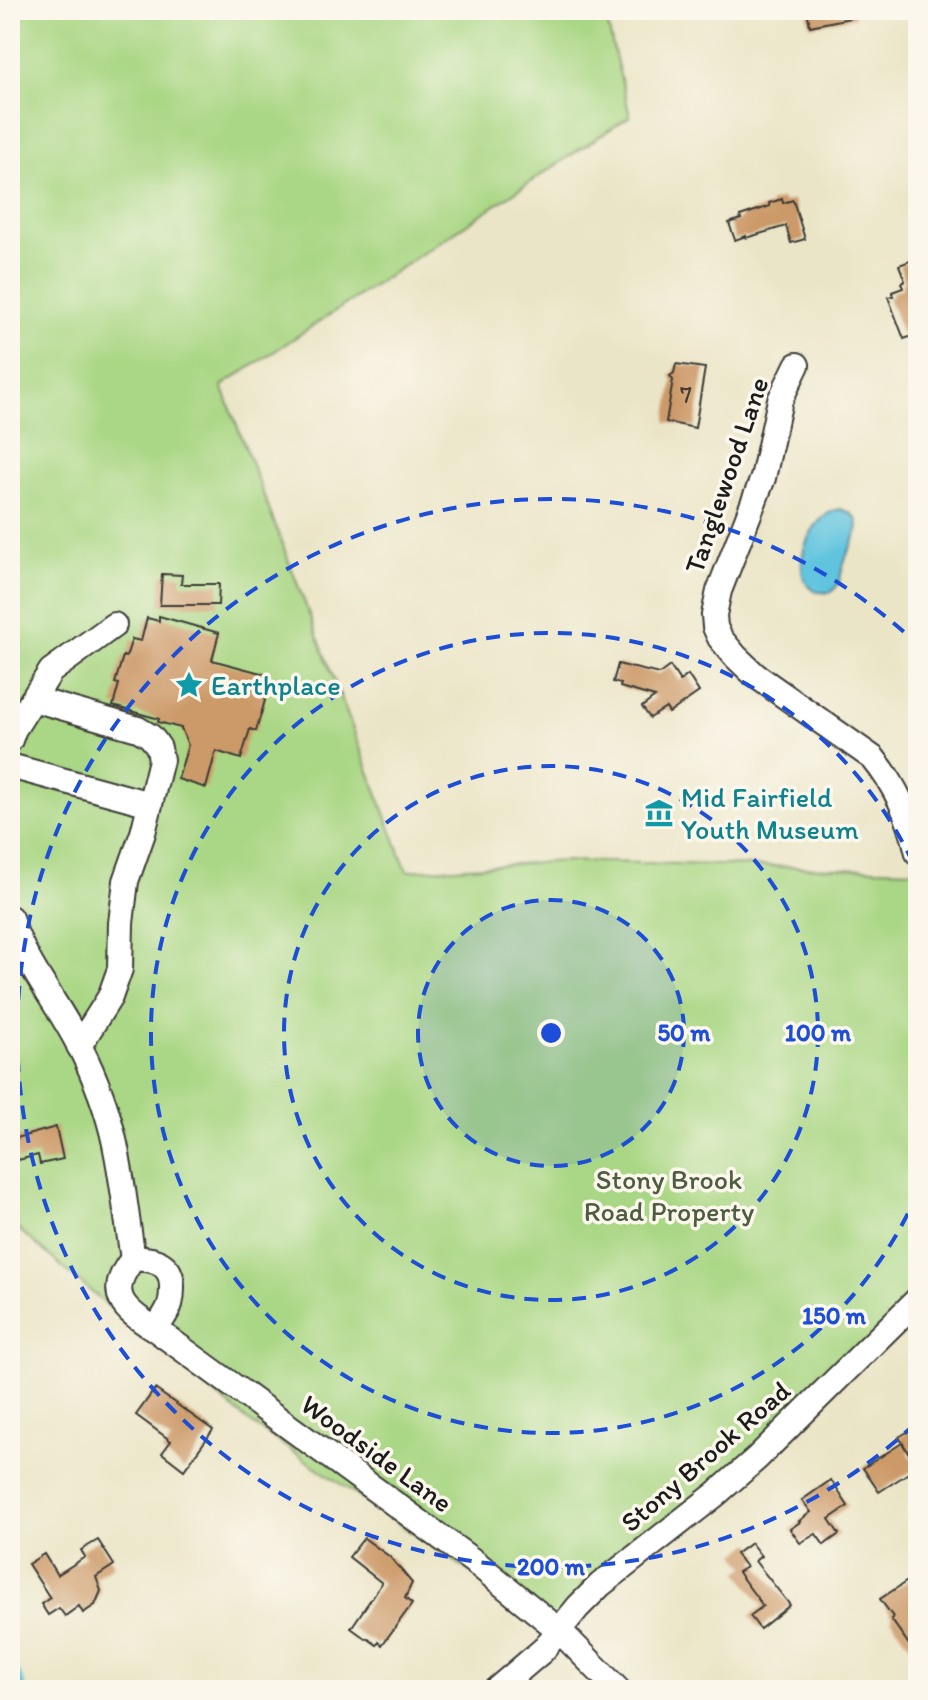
<svg xmlns="http://www.w3.org/2000/svg" width="928" height="1700" font-family="Itim,sans-serif">
  <style>
    .green { fill: #aad785; stroke: #637a50; stroke-width: 2 }
    .water { fill: #61c4df; stroke: #3e707e; stroke-width: 2 }
    .lines { fill: none; stroke-linecap: round; stroke-linejoin: round }
    .stream { stroke: #61c4df; stroke-width: 5 }
    .building { fill: #cc9968 }
    .minor-casing { stroke: #3b3a36; stroke-width: 28 }
    .minor { stroke: #fff; stroke-width: 24 }
    .ring { fill: none; stroke: #1d4ed8; stroke-width: 4; stroke-dasharray: 14 10 }
    .labels { text-anchor: middle; stroke-width: 7; stroke-linejoin: round; paint-order: stroke }
    .number-label { font-size: 24px; fill: #483b2f }
    .street-label { font-size: 28px; fill: #1c1c1c; stroke: #fbf7ec }
    .culture-label { font-size: 28px; fill: #0d838f; stroke: #fbf7ec; text-anchor: start }
    .park-label { font-size: 28px; fill: #4e5d41; stroke: #fbf7ec }
    .centre { fill: #1d4ed8; stroke: #fbf7ec; stroke-width: 4 }
    .ring-label { font-size: 24px; text-anchor: middle; font-weight: bold; fill: #1d4ed8; stroke: #fbf7ec; stroke-width: 7; stroke-linejoin: round; paint-order: stroke }
  </style>
  <rect width="100%" height="100%" fill="#fbf7ec"/>
  <filter id="ink" filterUnits="userSpaceOnUse"><feTurbulence type="fractalNoise" baseFrequency=".0125" numOctaves="2"/><feDisplacementMap in="SourceGraphic" scale="16" xChannelSelector="R" yChannelSelector="G"/><feConvolveMatrix kernelMatrix="1 2 1 2 8 2 1 2 1" color-interpolation-filters="sRGB"/></filter>
  <filter id="wash" filterUnits="userSpaceOnUse"><feTurbulence type="fractalNoise" baseFrequency=".006" numOctaves="4" result="noise"/><feDisplacementMap in="SourceGraphic" scale="32" xChannelSelector="R" yChannelSelector="G"/><feGaussianBlur stdDeviation="1.8" result="paint"/><feColorMatrix in="noise" values="0 0 0 0 0 0 0 0 0 0 0 0 0 0 0 0 0 1.4 0 .05"/><feComposite in="paint" operator="in"/></filter>
  <g filter="url(#wash)">
    <rect width="100%" height="100%" fill="#ebe5c7"/>
    <path class="green" d="M10 10H604L630 116 222 386 407 871 565 861 918 870V1300L557 1631 248 1421 115 1312 10 1222Z"/>
    <path class="water" d="M841 509C874 519 849 544 844 563 840 575 841 583 832 592 780 600 803 513 841 509Z"/>
    <g class="lines">
      <path class="stream" d="M10 1657 25 1690"/>
    </g>
    <g id="blocks">
      <g class="building">
        <path d="M807 10H854L855 17 810 26Z"/>
        <path d="M782 199 783 203 793 200 805 239 791 243 786 226 746 238V236L735 240 729 223 741 219 740 216 770 206 769 203Z"/>
        <path d="M918 258V334L904 339 888 297 893 296 892 292 903 288 901 283 905 281 899 265Z"/>
        <path d="M676 364 705 368 695 428 666 422 673 380 670 376 674 373Z"/>
        <path d="M162 574 182 575 181 584H219L218 605H160Z"/>
        <path d="M159 616 219 633 212 660 265 674 261 686 265 688 263 696 266 697 256 731 250 729 241 759 216 751 206 788 178 779 188 745 181 728 158 722 159 719 113 706 119 684 115 683 123 656 126 657 132 639 141 641 147 618 159 621Z"/>
        <path d="M618 664 659 674 670 666 680 681 688 675 699 692 669 713 666 708 650 718 642 707 655 697 620 687 621 684 613 682Z"/>
        <path d="M56 1127 63 1159 40 1164 38 1155 18 1160 13 1139Z"/>
        <path d="M155 1389 213 1430 184 1470 162 1453 171 1441 136 1415Z"/>
        <path d="M912 1429 918 1438V1446L908 1452 899 1437Z"/>
        <path d="M902 1443 918 1467 879 1492 863 1468Z"/>
        <path d="M831 1480 848 1506 829 1519 839 1534 824 1545 816 1534 800 1543 790 1529 800 1522 799 1521 811 1512 802 1500Z"/>
        <path d="M364 1538 390 1557 412 1583 405 1598 412 1604 382 1645 379 1642 377 1645 367 1638 366 1639 351 1628 382 1583 349 1557Z"/>
        <path d="M98 1540 114 1565 96 1577 101 1591 95 1605 83 1613 79 1606 65 1616 59 1608 48 1615 41 1604 50 1598 28 1564 44 1554 57 1575 85 1557 81 1550Z"/>
        <path d="M751 1543 761 1556 755 1561 790 1605 760 1629 750 1616 763 1606 740 1575 738 1572 746 1567 736 1554Z"/>
        <path d="M918 1574V1602L912 1606 918 1614V1657L891 1619 893 1617 880 1599Z"/>
      </g>
    </g>
  </g>
  <g filter="url(#ink)">
    <use href="#blocks" fill-opacity="0" stroke="#3b3a36" stroke-width="2"/>
    <g class="lines">
      <defs>
        <g id="minor">
          <path d="M797 365 780 400 763 478 719 591 714 615 715 627 720 638 736 657 755 675 873 758C896 786 910 817 918 853"/>
          <path d="M33 699 51 671 114 625"/>
          <path d="M10 740 14 729 33 699 138 729 150 736 155 742 159 748 161 760 143 833 126 881 121 923 120 969 110 997 79 1046"/>
          <path d="M10 766 150 804"/>
          <path d="M10 918C25 965 58 1003 80 1047 95 1077 108 1111 115 1144 123 1182 127 1221 133 1259"/>
          <path d="M155 1329C159 1324 163 1319 166 1313 171 1306 172 1297 172 1288 173 1264 154 1257 133 1259 105 1293 123 1310 155 1329L480 1566 560 1631 618 1690"/>
          <path d="M496 1690 543 1650 578 1607 600 1585 716 1494 757 1458 918 1299"/>
        </g>
      </defs>
      <use href="#minor" class="minor-casing"/>
      <use href="#minor" class="minor"/>
    </g>
  </g>
  <circle cx="551" cy="1033" r="133" fill="#1d4ed8" fill-opacity=".12"/>
  <g class="ring">
    <circle cx="551" cy="1033" r="133"/>
    <circle cx="551" cy="1033" r="267"/>
    <path d="M918 1192A400 400 0 1 1 918 874"/>
    <path d="M915 1424A534 534 0 1 1 915 642"/>
  </g>
  <defs>
    <symbol id="sight-bare" viewBox="-9 -9 18 18"><path d="M0-6L1.8-2.2L6-1.7L2.9 1.2L3.7 5.4L0 3.3L-3.7 5.4L-2.9 1.2L-6-1.7L-1.8-2.2Z" fill="#0f9aa8" stroke="#fbf7ec" stroke-width="2.5" paint-order="stroke"/></symbol>
    <symbol id="museum-bare" viewBox="-9 -9 18 18"><path d="M0-6L6-3V-2H-6V-3ZM-5-1h2V3h-2ZM-1-1h2V3h-2ZM3-1h2V3H3ZM-6 4H6V6H-6Z" fill="#0f9aa8" stroke="#fbf7ec" stroke-width="2.5" paint-order="stroke"/></symbol>
  </defs>
  <g fill-rule="evenodd">
    <use href="#sight-bare" x="169" y="665" width="40" height="40"/>
    <use href="#museum-bare" x="639" y="793" width="40" height="40"/>
  </g>
  <g class="labels">
    <g class="number-label">
      <text x="686" y="403">7</text>
    </g>
    <g class="street-label">
      <text transform="translate(726 475) rotate(-71)" y="10">Tanglewood Lane</text>
      <text transform="translate(377 1453) rotate(36)" y="10">Woodside Lane</text>
      <text transform="translate(705 1456) rotate(-41)" y="10">Stony Brook Road</text>
    </g>
    <g class="culture-label">
      <text x="211" y="695">Earthplace</text>
      <text x="681" y="807">Mid Fairfield<tspan x="681" dy="32">Youth Museum</tspan></text>
    </g>
    <g class="park-label">
      <text x="669" y="1189">Stony Brook<tspan x="669" dy="32">Road Property</tspan></text>
    </g>
  </g>
  <circle cx="551" cy="1033" r="12" class="centre"/>
  <g class="ring-label">
    <text x="684" y="1041">50 m</text>
    <text x="818" y="1041">100 m</text>
    <text x="834" y="1324">150 m</text>
    <text x="551" y="1575">200 m</text>
  </g>
  <rect width="928" height="1700" fill="none" stroke="#fbf7ec" stroke-width="40"/>
</svg>
